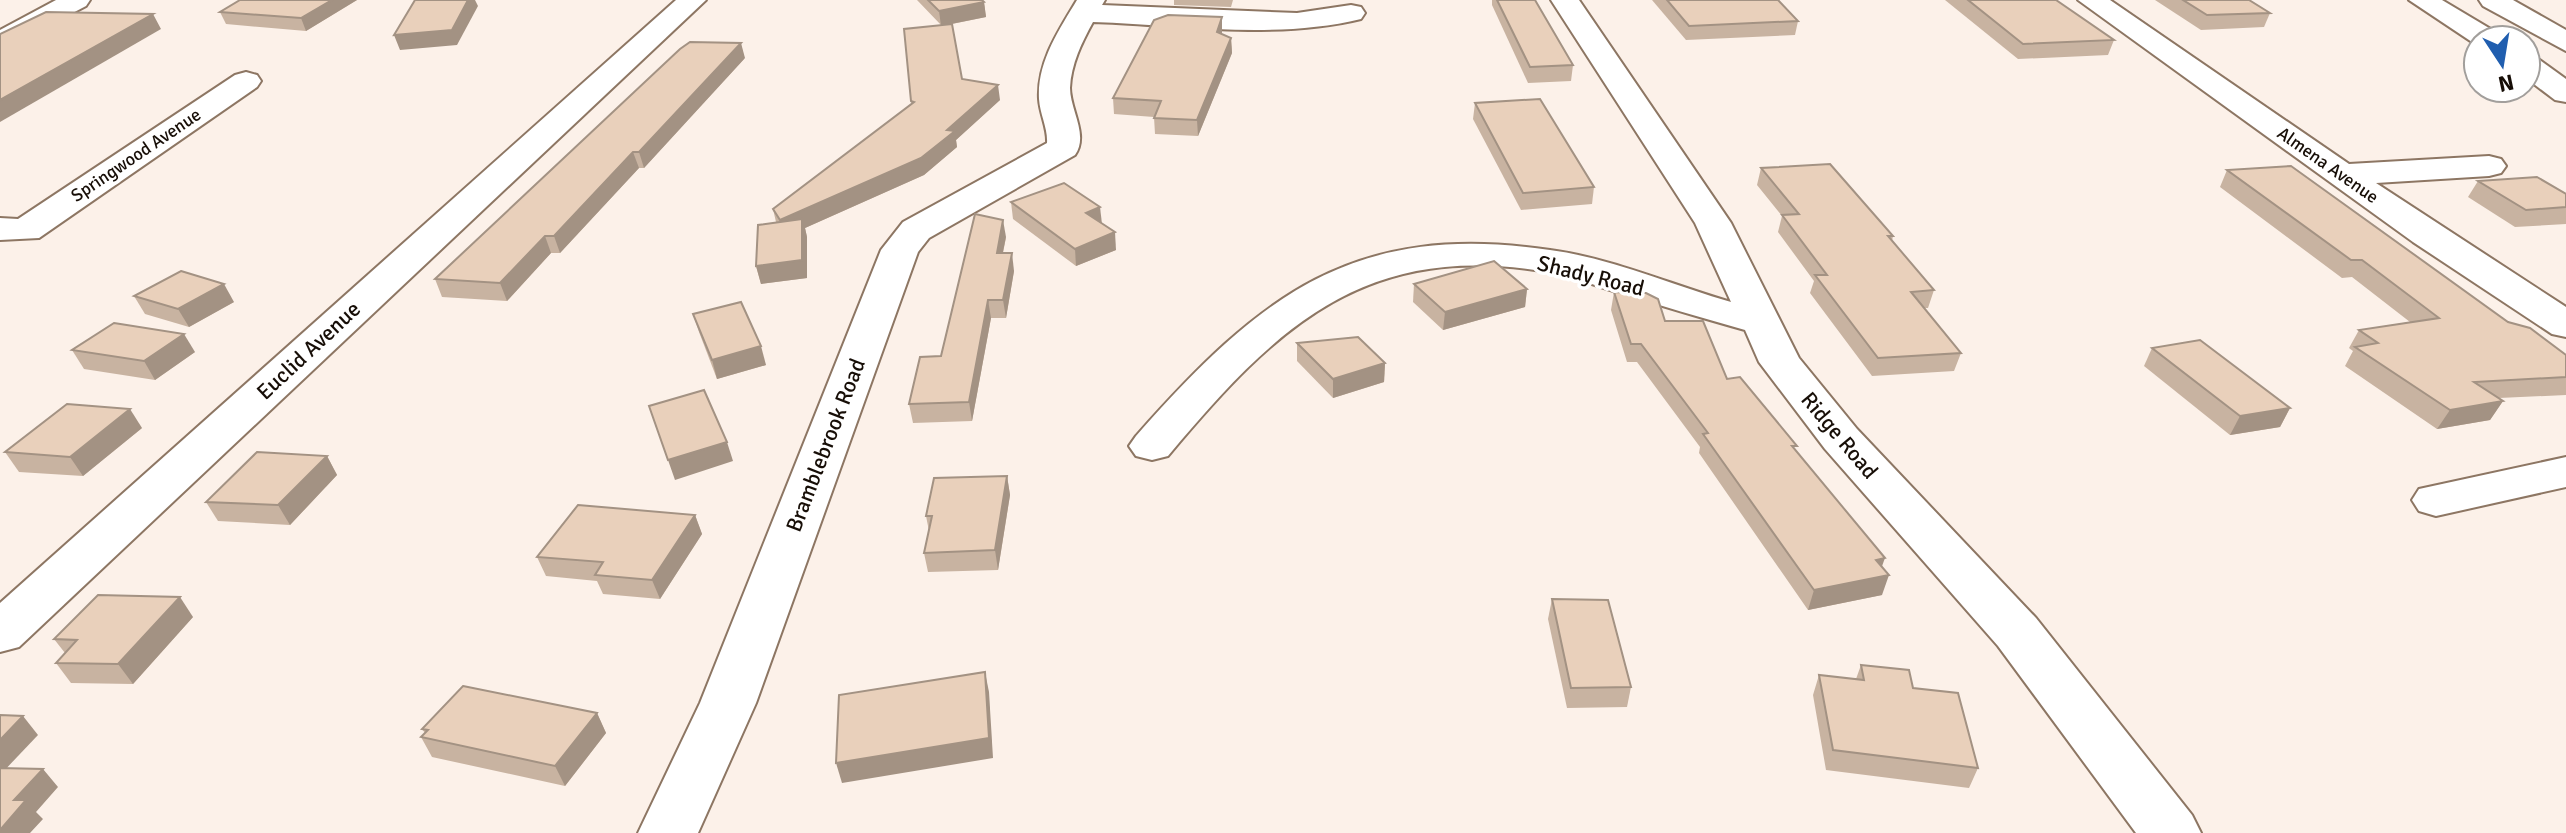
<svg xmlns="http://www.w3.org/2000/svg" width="2566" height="833" font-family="Signika,sans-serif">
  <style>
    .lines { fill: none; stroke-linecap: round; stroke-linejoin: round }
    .street-casing { stroke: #8d7663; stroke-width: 4 }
    .highway-casing { stroke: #8d7663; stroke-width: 4 }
    .street { fill: #fff; fill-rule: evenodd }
    .highway { fill: #fff; fill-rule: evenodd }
    .wall { fill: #c8b3a1 }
    .shaded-wall { fill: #a39283 }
    .building { fill: #e9d0bb; stroke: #a39283; stroke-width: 2 }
    .labels { text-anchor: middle; stroke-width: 7; stroke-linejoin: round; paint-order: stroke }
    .far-street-label { font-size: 18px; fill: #170e07; stroke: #fff }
    .street-label { font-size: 22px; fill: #170e07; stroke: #fff }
  </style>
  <rect width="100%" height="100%" fill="#fcf1e9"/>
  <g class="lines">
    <defs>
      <g id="street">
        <path d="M56 0H90L86 6 0 51V30Z"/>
        <path d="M676 0H706L19 647 0 652V603Z"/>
        <path d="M1077 0H1105L1102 5 1297 13 1351 5 1361 7 1365 13 1361 19C1275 40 1180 25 1093 22 1082 42 1071 64 1070 88 1070 110 1089 135 1075 155L929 238 918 252 756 703 698 833H638L700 703 881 250 903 222 1047 143C1048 128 1040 115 1039 99 1037 62 1059 30 1077 0Z"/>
        <path d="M1551 0H1579L1731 223 1799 358 1857 429 2036 618 2192 815 2201 833H2136L1998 646 1825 449 1759 362 1745 330C1702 318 1659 305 1617 292 1596 286 1575 277 1553 273 1368 239 1278 324 1168 456L1152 460 1136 456 1129 446 1136 436C1260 296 1352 221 1550 250 1611 258 1672 285 1731 302L1695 223Z"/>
        <path d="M2078 0H2110L2349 164 2489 156 2501 159 2506 166 2501 173 2489 176 2376 183 2566 307V337L2552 334 2413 242Z"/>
        <path d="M246 72 257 75 261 81 257 87 39 238 0 240V218L18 219 235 75Z"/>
        <path d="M2566 457V487L2436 516 2419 511 2412 500 2419 489Z"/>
      </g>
      <g id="highway">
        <path d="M2409 0H2442L2499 34 2504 40H2478V46Z"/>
        <path d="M2479 0H2513L2566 30V51L2483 6Z"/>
        <path d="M2526 55 2537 58 2566 79V102L2555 100 2526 78Z"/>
      </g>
    </defs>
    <use href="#street" class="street-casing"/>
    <use href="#highway" class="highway-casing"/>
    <use href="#street" class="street"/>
    <use href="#highway" class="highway"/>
  </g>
  <g class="wall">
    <path d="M240 0H357L306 31 226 24 220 12Z"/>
    <path d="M917 0H982L984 2 986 17 947 25 962 79 1000 100 956 140 957 147 924 175 805 228 807 237V278L761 284 756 266 776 222 773 209 911 104 904 29 941 25Z"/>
    <path d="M1174 0H1233L1231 7 1174 5Z"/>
    <path d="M1492 0H1535L1573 65 1571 81 1528 83 1492 5Z"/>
    <path d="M1652 0H1778L1798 21 1795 35 1686 40Z"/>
    <path d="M1945 0H2056L2114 40 2108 55 2018 59Z"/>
    <path d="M2155 0H2249L2270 13 2264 27 2201 30Z"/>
    <path d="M1222 17V34L1231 38 1232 53 1198 136 1155 134 1154 117 1114 114 1113 98Z"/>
    <path d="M745 58 644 168H639L560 253H551L507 301 442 297 435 279Z"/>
    <path d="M1475 103 1594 187 1592 204 1521 210 1473 119Z"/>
    <path d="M1761 168 1893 236 1892 241 1934 290 1928 308H1924L1961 353 1954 371 1872 376 1810 293 1814 281 1778 232 1782 216 1757 185Z"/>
    <path d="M2227 170 2508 322 2566 355V395L2499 398 2503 401 2490 420 2437 429 2345 366 2353 351 2349 348 2359 330 2410 322 2352 277 2342 278 2220 187Z"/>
    <path d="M2478 181 2566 194V224L2515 227 2468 197Z"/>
    <path d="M1011 202 1102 223 1116 250 1076 266 1013 219Z"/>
    <path d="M1006 237 1003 253 1014 271 1006 318H991L972 421 913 423 909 404 941 356Z"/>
    <path d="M1414 284 1527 289 1525 307 1443 330 1413 302Z"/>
    <path d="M1614 292 1665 321 1727 379 1795 450 1882 566V595L1808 610 1699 453 1700 447 1637 362H1627L1611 310Z"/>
    <path d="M134 296 234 302 189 327 145 314Z"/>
    <path d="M693 314 766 365 717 379 699 332Z"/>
    <path d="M1297 343 1385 363 1384 382 1333 398 1297 361Z"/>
    <path d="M2152 348 2290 408 2280 427 2230 435 2144 366Z"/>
    <path d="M72 350 195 352 155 380 84 369Z"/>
    <path d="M142 428 83 476 19 472 5 452Z"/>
    <path d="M327 456 337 475 290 525 218 521 206 502Z"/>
    <path d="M1007 476 1010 495 998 570 928 572 924 553 929 531 926 516Z"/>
    <path d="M695 515 702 534 660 599 603 594 597 581 546 576 537 557Z"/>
    <path d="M1552 599 1631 687 1627 707 1567 708 1548 619Z"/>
    <path d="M193 617 133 684 71 683 56 663 65 653 54 639Z"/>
    <path d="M1861 665 1913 688 1978 768 1969 788 1826 770 1813 695 1819 675 1856 679Z"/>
    <path d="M597 713 606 733 565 786 432 757 421 737 425 733 422 729Z"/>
  </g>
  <g class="shaded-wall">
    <path d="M332 0H357L306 31 301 18Z"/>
    <path d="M468 0H475L478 6 457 45 400 50 394 35Z"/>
    <path d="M984 2 986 17 941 26 939 11Z"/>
    <path d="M153 14 161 29 0 122V100Z"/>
    <path d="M1222 17V32L1217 47V32Z"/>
    <path d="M1231 38 1232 53 1198 136 1197 120Z"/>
    <path d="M741 43 745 58 644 168 639 152Z"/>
    <path d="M998 85 1000 100 956 140 957 147 924 175 805 228 807 237V278L761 284 756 266 784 237 780 220 947 130Z"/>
    <path d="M633 152 639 168 560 253 554 236Z"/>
    <path d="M1100 207 1102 224 1086 213Z"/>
    <path d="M1003 220 1006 237 999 271 997 253Z"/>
    <path d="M1115 232 1116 250 1076 266 1075 249Z"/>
    <path d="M545 236 551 253 507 301 500 283Z"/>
    <path d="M1012 253 1014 271 1006 318 1003 300Z"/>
    <path d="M224 284 234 302 189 327 178 309Z"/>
    <path d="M1527 289 1525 307 1443 330 1445 312Z"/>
    <path d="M988 300 991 318 972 421 969 402Z"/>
    <path d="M184 334 195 352 155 380 144 361Z"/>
    <path d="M761 346 766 365 717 379 712 360Z"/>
    <path d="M1385 363 1384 382 1333 398V379Z"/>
    <path d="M2503 401 2490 420 2437 429 2450 410Z"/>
    <path d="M2290 408 2280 427 2230 435 2240 416Z"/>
    <path d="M130 409 142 428 83 476 70 457Z"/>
    <path d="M727 442 733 461 675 480 668 460Z"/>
    <path d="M327 456 337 475 290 525 278 505Z"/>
    <path d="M1007 476 1010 495 998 570 995 550Z"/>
    <path d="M695 515 702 534 660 599 652 580Z"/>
    <path d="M1885 558 1878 577 1876 560Z"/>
    <path d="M1889 575 1882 595 1808 610 1814 590Z"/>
    <path d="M180 597 193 617 133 684 118 664Z"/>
    <path d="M985 672 989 692 993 758 842 783 836 763Z"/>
    <path d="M597 713 606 733 565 786 555 766Z"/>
    <path d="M23 716 38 735 0 775V740Z"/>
    <path d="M43 769 58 787 36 812 43 819 30 833H0V830L14 800Z"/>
  </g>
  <g class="building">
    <path d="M240 0H332L301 18 220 12Z"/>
    <path d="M415 0H468L452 30 394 35Z"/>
    <path d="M928 0H982L984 2 939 11Z"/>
    <path d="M1497 0H1535L1573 65 1530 67Z"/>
    <path d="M1667 0H1778L1798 21 1689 26Z"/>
    <path d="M1968 0H2056L2114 40 2023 44Z"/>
    <path d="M2183 0H2249L2270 13 2207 15Z"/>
    <path d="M46 12 153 14 0 100V34Z"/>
    <path d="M1168 15 1222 17 1217 32 1231 38 1197 120 1154 118 1161 101 1113 98 1154 20Z"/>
    <path d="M952 24 962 79 998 85 947 130 955 131 921 158 780 220 773 209 914 102 911 101 904 29Z"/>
    <path d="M690 42 741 43 639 152H633L554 236H545L500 283 435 279 680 49Z"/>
    <path d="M1540 99 1594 187 1523 193 1475 103Z"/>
    <path d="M1830 164 1893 236H1888L1934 290 1911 292 1961 353 1878 358 1815 275H1827L1782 215 1799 214 1761 168Z"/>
    <path d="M2291 166 2508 322 2530 328 2566 355V377L2474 382 2503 401 2450 410 2355 347 2378 343 2359 330 2439 318 2362 260H2351L2227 170Z"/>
    <path d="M2537 177 2566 194V207L2526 210 2478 181Z"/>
    <path d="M1064 183 1100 207 1086 213 1115 232 1075 249 1011 202Z"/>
    <path d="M975 214 1003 220 997 253H1012L1003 300H988L969 402 909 404 920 357 941 356Z"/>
    <path d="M802 219V260L756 266 758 225Z"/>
    <path d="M1494 261 1527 289 1445 312 1414 284Z"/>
    <path d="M181 271 224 284 178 309 134 296Z"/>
    <path d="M1614 292 1646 293 1658 299 1665 321H1703L1727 379 1740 377 1797 446H1792L1885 558 1876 560 1889 575 1814 590 1703 434 1708 433 1641 344H1631Z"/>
    <path d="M741 302 761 346 712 360 693 314Z"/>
    <path d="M114 323 184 334 144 361 72 350Z"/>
    <path d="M1358 337 1385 363 1333 379 1297 343Z"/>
    <path d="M2200 340 2290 408 2240 416 2152 348Z"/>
    <path d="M704 390 727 442 668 460 649 406Z"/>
    <path d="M67 404 130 409 70 457 5 452Z"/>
    <path d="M257 452 327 456 278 505 206 502Z"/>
    <path d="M1007 476 995 550 924 553 932 516H926L934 478Z"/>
    <path d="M578 505 695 515 652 580 595 575 603 562 537 557Z"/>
    <path d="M98 595 180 597 118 664 56 663 77 640 54 639Z"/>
    <path d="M1552 599 1608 600 1631 687 1571 688Z"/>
    <path d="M1861 665 1909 670 1913 688 1958 693 1978 768 1833 750 1819 675 1864 680Z"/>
    <path d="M985 672 989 738 836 763 839 695Z"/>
    <path d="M463 686 597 713 555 766 421 737 428 730 422 729Z"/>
    <path d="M0 715 23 716 0 740Z"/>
    <path d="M0 768 43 769 14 800H26L0 830Z"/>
  </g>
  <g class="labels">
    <g class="far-street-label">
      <text transform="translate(136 155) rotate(-34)" y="6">Springwood Avenue</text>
      <text transform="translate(2328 165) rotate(35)" y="6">Almena Avenue</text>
    </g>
    <g class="street-label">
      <text transform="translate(1591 275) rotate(14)" y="8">Shady Road</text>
      <text transform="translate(308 350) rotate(-43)" y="8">Euclid Avenue</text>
      <text transform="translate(1840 435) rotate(50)" y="8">Ridge Road</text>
      <text transform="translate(825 445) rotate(-69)" y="8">Bramblebrook Road</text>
    </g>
  </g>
  <g transform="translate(2502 64) rotate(168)"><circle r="38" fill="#ffffff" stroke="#a29f9c" stroke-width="2"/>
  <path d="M0-6L14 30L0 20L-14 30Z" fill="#205eaf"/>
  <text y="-12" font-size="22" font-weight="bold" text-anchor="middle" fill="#170e07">N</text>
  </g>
</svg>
